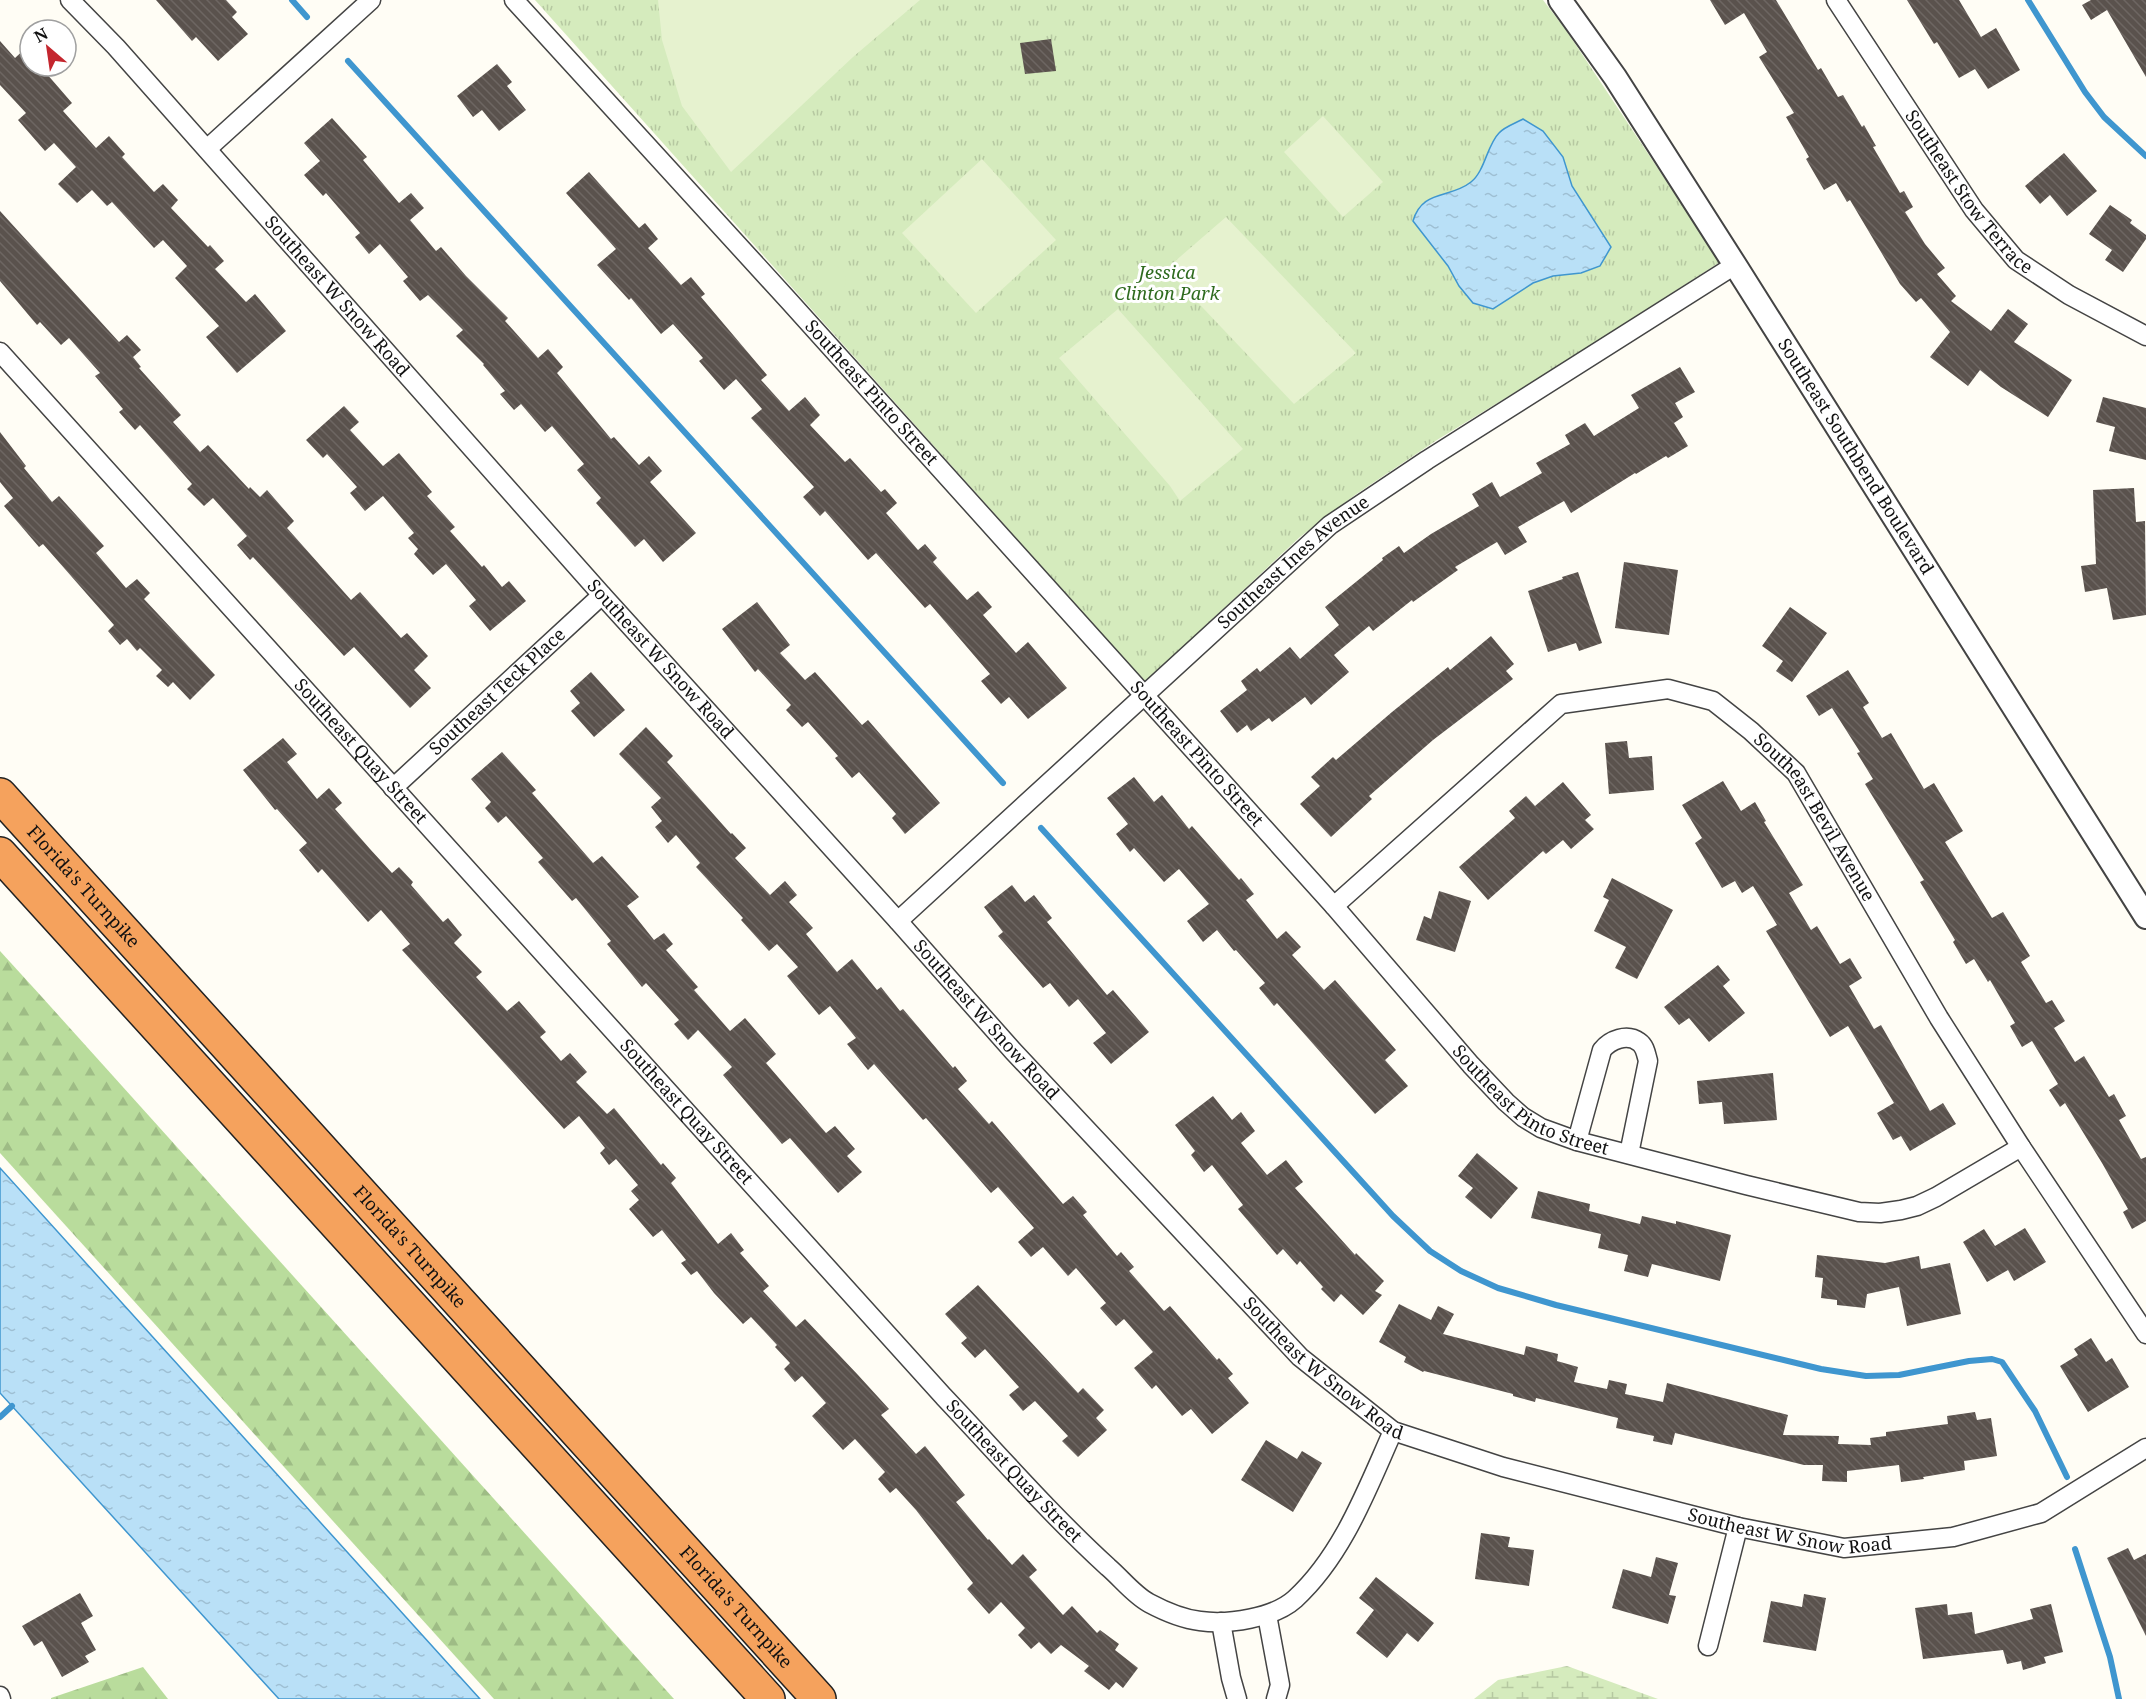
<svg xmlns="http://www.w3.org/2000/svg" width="2146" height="1699" font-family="'Noto Serif',serif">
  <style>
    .forest { fill: url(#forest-firs) }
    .wetland { fill: url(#wetland-marsh) }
    .park { fill: url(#park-tufts) }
    .garden { fill: #d5ebbd }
    .pitch { fill: #e6f2cf }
    .water { fill: url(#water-ripples); stroke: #3f96cf; stroke-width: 1.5 }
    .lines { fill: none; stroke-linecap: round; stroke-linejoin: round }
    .stream { stroke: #3f96cf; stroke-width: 6 }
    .building { fill: url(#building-back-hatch) }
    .minor-casing { stroke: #444; stroke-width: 21 }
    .tertiary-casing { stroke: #444; stroke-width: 26 }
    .motorway-casing { stroke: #222; stroke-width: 36 }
    .minor { stroke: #fff; stroke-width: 18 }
    .tertiary { stroke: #fff; stroke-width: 22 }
    .motorway { stroke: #f5a25d; stroke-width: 33 }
    .labels { text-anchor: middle; stroke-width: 6; stroke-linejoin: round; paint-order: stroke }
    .street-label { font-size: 18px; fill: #111; stroke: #fff }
    .park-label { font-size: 18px; font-style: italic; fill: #2f6b1f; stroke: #fff }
  </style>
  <defs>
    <pattern id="forest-firs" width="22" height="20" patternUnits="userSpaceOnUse" patternTransform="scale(1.5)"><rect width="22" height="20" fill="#b9dc9c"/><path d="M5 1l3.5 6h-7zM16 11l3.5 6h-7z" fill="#9ebc85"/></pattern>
    <pattern id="wetland-marsh" width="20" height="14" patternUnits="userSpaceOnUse" patternTransform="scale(1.5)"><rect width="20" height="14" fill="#d5ebbd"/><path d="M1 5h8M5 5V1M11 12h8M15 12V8" fill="none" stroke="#b6c8a1"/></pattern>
    <pattern id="park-tufts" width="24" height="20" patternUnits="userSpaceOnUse" patternTransform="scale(1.5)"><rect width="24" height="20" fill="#d5ebbd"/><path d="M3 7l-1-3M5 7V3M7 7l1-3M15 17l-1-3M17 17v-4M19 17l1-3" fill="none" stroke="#b6c8a1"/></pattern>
    <pattern id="water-ripples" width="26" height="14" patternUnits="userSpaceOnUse" patternTransform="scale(1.5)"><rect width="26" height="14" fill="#b9e0f7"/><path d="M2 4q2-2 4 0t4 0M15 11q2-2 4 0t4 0" fill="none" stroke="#9ebfd3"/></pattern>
    <pattern id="building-back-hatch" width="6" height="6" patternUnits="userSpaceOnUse" patternTransform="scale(1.5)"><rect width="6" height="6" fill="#5a524d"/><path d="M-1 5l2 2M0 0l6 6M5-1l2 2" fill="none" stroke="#6d6662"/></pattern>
  </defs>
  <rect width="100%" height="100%" fill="#fffdf5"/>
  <g class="forest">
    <path d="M0 951 41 996 674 1699H494L0 1153Z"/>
    <path d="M143 1667 168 1699H51V1698Z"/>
  </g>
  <path class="wetland" d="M1567 1666 1658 1699H1474L1498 1680Z"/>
  <path class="park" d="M535 0H1543L1566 30 1720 262 1571 358 1437 440 1355 495 1300 537 1145 682Z"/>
  <circle class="garden" cx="831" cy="280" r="15"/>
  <g class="pitch">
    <path d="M658 0H920L853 57 731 172 682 106 662 40Z"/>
    <path d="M1323 116 1383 182 1343 217 1284 152Z"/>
    <path d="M982 159 1056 240 976 313 902 233Z"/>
    <path d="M1226 217 1356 353 1294 404 1166 269Z"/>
    <path d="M1118 309 1243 449 1180 501 1170 486 1059 358Z"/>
  </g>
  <g class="water">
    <path d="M1523 119 1543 131 1563 157 1572 186 1611 247 1600 266 1581 273 1553 276 1533 283 1493 309 1473 303 1459 286 1448 266 1413 221C1422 189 1450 199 1471 182 1485 171 1487 145 1499 133 1504 127 1516 123 1523 119Z"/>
    <path d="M0 1168 480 1699H279L0 1393Z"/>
  </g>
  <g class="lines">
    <g class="stream">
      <path d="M292 0 307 17"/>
      <path d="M2028 0 2085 92 2104 117 2146 156"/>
      <path d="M348 61 1003 783"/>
      <path d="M1041 828 1393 1216 1430 1251 1461 1271 1498 1288 1556 1305 1821 1369 1866 1376 1899 1375 1969 1361 1992 1359 2002 1362 2035 1411 2067 1477"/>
      <path d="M0 1417 12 1406"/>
      <path d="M2075 1549 2110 1657 2119 1699"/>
    </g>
  </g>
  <g class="building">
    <path d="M156 0H226L237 12 232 17 248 34 218 61 196 37 192 41Z"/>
    <path d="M1710 0H1776L1818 70 1821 68 1838 97 1843 95 1862 127 1864 125 1876 146 1873 147 1900 193 1904 191 1913 207 1905 212 1925 244 1945 268 1937 274 1956 296 1951 301 1991 331 2008 309 2028 324 2014 342 2072 380 2048 417 2001 387 1980 370 1968 386 1930 357 1950 332 1921 298 1916 302 1900 284 1850 200 1847 202 1836 183 1824 190 1806 159 1809 157 1786 117 1794 113 1759 57 1767 52 1744 13 1725 25Z"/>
    <path d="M1907 0H1959L1981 37 1996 28 2020 70 1988 89 1975 69 1959 78 1937 42 1934 44Z"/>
    <path d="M2091 0H2146V77L2107 10 2091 20 2082 5Z"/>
    <path d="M1051 39 1056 71 1025 74 1020 43Z"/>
    <path d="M0 41 15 58 30 44V66H40L72 103 63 111 96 148 109 136 125 154 122 157 154 192 163 184 178 200 171 208 208 247 210 245 224 261 215 269 246 302 255 294 286 331 237 373 206 337 219 326 175 278 187 266 163 240 154 248 112 202 107 206 92 190 77 203 58 184 76 167 54 143 45 151 18 120 26 113 0 85Z"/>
    <path d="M497 64 512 82 507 86 526 110 499 131 482 110 473 117 457 96Z"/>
    <path d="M332 118 367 157 363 160 399 203 411 193 424 208 410 220 436 251 441 247 466 276 508 318 505 321 538 358 548 349 563 367 557 373 611 439 614 437 639 465 649 456 662 471 650 482 696 533 663 562 644 539 635 547 596 503 601 498 577 470 584 464 552 426 545 432 521 404 514 410 500 394 505 391 483 365 484 364 456 336 463 330 428 295 420 301 403 281 408 277 380 244 369 254 355 237 360 233 326 193 323 196 304 175 320 161 304 143Z"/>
    <path d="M2064 153 2097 191 2067 216 2050 195 2040 204 2025 186Z"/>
    <path d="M589 172 639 228 645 223 658 239 648 248 681 285 691 277 705 294 701 297 767 375 761 380 789 411 805 397 820 415 810 425 845 462 850 458 881 492 885 489 897 503 886 513 918 550 925 544 937 558 933 562 967 600 978 591 992 607 983 615 1016 653 1028 642 1067 688 1028 719 1009 697 1001 704 981 681 990 674 930 604 925 608 876 553 868 560 825 511 820 516 803 497 814 487 751 418 762 409 736 379 724 390 699 361 703 358 673 324 661 334 631 298 629 300 597 265 616 249 566 193Z"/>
    <path d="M2110 205 2132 220 2130 223 2146 235V239L2123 272 2105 260 2112 250 2089 234Z"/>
    <path d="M0 211 119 342 127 335 141 350 133 357 141 367 139 368 181 415 173 422 200 452 208 445 249 489 250 487 260 497 267 490 294 521 287 528 351 600 360 592 401 638 407 633 428 656 414 670 431 688 410 708 354 647 344 656 253 557 250 560 237 545 247 536 213 498 204 506 187 489 192 484 140 425 135 430 119 412 123 409 95 376 100 373 69 338 61 345 40 322 37 325 0 281Z"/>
    <path d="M1680 367 1695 392 1675 403 1683 417 1674 423 1688 446 1668 458 1666 456 1636 474 1635 473 1571 513 1564 501 1518 527 1527 542 1505 555 1497 542 1455 567 1458 570 1413 602 1412 600 1373 631 1369 626 1334 655 1349 672 1311 705 1305 697 1272 722 1269 718 1251 731 1247 725 1237 733 1220 711 1247 690 1241 681 1257 668 1260 672 1290 647 1300 659 1339 625 1325 607 1383 560 1382 558 1399 546 1404 553 1431 534 1479 506 1472 494 1492 482 1500 497 1542 473 1536 463 1570 444 1565 435 1585 423 1594 436 1639 408 1631 395Z"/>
    <path d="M2103 397 2146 408V460L2109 451 2115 427 2096 422Z"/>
    <path d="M344 406 359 422 350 430 383 466 399 453 432 492 427 496 455 527 450 531 482 567 484 565 502 587 509 581 526 601 490 631 469 606 476 600 446 564 433 575 414 554 418 549 408 538 414 533 383 496 365 511 350 493 357 487 327 454 323 458 306 440Z"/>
    <path d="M0 432 26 466 24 468 52 502 59 496 104 546 96 553 126 588 137 579 150 593 144 599 215 675 190 700 173 682 168 687 156 676 162 670 140 648 137 651 127 639 120 645 108 631 114 625 43 544 39 547 4 506 13 498 0 482Z"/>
    <path d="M2134 488 2136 522 2145 521 2146 615 2113 620 2107 588 2085 592 2081 566 2096 564 2093 490Z"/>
    <path d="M1624 562 1678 570 1669 635 1615 628Z"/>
    <path d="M1578 572 1602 643 1579 651 1576 643 1548 652 1528 591 1563 579 1562 577Z"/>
    <path d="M757 602 790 645 780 653 805 680 815 672 862 725 868 720 940 803 905 834 892 818 896 814 859 772 852 778 835 758 838 756 808 722 802 727 786 710 791 705 758 669 755 672 722 629Z"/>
    <path d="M1790 607 1827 633 1792 682 1776 671 1783 661 1762 646Z"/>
    <path d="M1491 636 1514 664 1506 671 1513 679 1433 740 1369 796 1372 799 1331 837 1300 804 1320 786 1311 777 1333 757 1336 760 1392 712 1448 667 1450 670Z"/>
    <path d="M1848 670 1869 703 1863 707 1882 738 1891 733 1924 789 1934 783 1963 831 1945 842 1992 918 2003 912 2030 956 2021 962 2046 1003 2052 1000 2065 1021 2054 1028 2075 1062 2084 1056 2109 1097 2114 1094 2126 1116 2119 1120 2141 1159 2146 1157V1221L2132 1229 2123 1212 2128 1209 2102 1163 2065 1103 2060 1107 2049 1090 2058 1084 2032 1041 2022 1047 2010 1026 2015 1023 1990 980 1988 982 1974 959 1966 964 1953 942 1955 940 1920 882 1924 880 1865 784 1873 779 1857 753 1860 752 1832 708 1819 716 1806 696Z"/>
    <path d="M591 672 625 710 594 737 571 711 580 703 570 691Z"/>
    <path d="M646 727 673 756 667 762 731 834 732 833 746 848 735 858 770 895 785 881 797 895 789 902 813 928 806 934 837 972 852 959 877 990 881 987 900 1011 903 1009 953 1068 955 1066 967 1081 958 1089 989 1124 992 1121 1063 1204 1073 1196 1087 1212 1083 1215 1117 1256 1121 1252 1134 1267 1129 1271 1164 1311 1170 1306 1217 1360 1219 1358 1233 1374 1228 1378 1249 1403 1212 1434 1191 1409 1182 1416 1156 1385 1152 1389 1134 1368 1153 1352 1124 1319 1116 1326 1100 1308 1106 1303 1076 1268 1068 1276 1043 1247 1031 1257 1018 1242 1034 1228 998 1187 991 1193 926 1118 923 1120 874 1064 868 1070 847 1044 856 1038 830 1006 819 1015 787 976 798 967 777 944 769 951 741 920 743 918 696 867 700 863 676 835 668 843 655 827 662 821 651 807 661 798 619 754Z"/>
    <path d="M283 738 297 754 287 762 317 799 329 788 342 803 335 809 370 849 392 873 399 867 413 882 411 885 443 922 448 918 462 935 454 943 482 972 476 977 507 1011 519 1001 546 1032 540 1037 561 1061 570 1053 587 1072 576 1082 607 1114 614 1108 661 1165 663 1163 676 1178 671 1183 718 1244 731 1233 744 1250 740 1253 769 1286 763 1291 796 1327 805 1319 858 1375 889 1409 881 1415 916 1454 925 1446 965 1495 956 1502 988 1540 989 1539 1012 1565 1023 1554 1037 1570 1029 1577 1063 1615 1072 1606 1097 1633 1100 1630 1119 1644 1115 1650 1138 1668 1123 1688 1116 1682 1109 1690 1084 1671 1089 1666 1061 1645 1051 1654 1039 1642 1031 1649 1018 1635 1025 1628 1001 1602 989 1614 967 1589 973 1583 916 1510 896 1488 890 1493 878 1479 885 1472 855 1439 843 1450 812 1416 826 1403 802 1376 795 1382 784 1369 790 1363 775 1347 777 1345 751 1317 743 1324 714 1293 697 1271 691 1275 681 1263 686 1260 662 1230 653 1237 629 1209 639 1200 631 1191 638 1185 616 1159 609 1165 600 1153 605 1148 579 1116 564 1129 402 950 410 944 381 910 368 922 322 869 318 873 299 850 307 843 277 809 275 810 243 770Z"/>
    <path d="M1627 741 1629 758 1652 756 1654 790 1609 794 1605 743Z"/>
    <path d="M502 752 536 790 532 793 593 863 602 856 639 897 627 906 654 940 664 933 673 944 666 950 698 987 694 990 730 1031 745 1018 776 1054 766 1063 826 1133 835 1126 855 1149 847 1156 862 1172 838 1193 790 1138 782 1144 723 1075 732 1067 698 1030 688 1040 674 1024 679 1020 646 983 642 987 607 944 611 941 576 898 572 901 538 862 543 858 506 816 498 823 485 808 491 802 471 779Z"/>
    <path d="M1134 777 1154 802 1162 795 1189 829 1192 826 1239 880 1241 878 1254 894 1246 900 1277 939 1286 931 1301 947 1292 955 1324 990 1335 980 1396 1050 1385 1060 1408 1086 1375 1114 1277 1003 1274 1006 1259 988 1265 983 1236 950 1234 951 1217 930 1203 942 1187 921 1209 904 1179 869 1164 882 1134 848 1130 852 1116 834 1128 824 1107 798Z"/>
    <path d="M1723 781 1741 811 1755 802 1766 821 1764 822 1803 885 1789 893 1811 930 1817 926 1840 964 1850 958 1862 978 1849 986 1874 1029 1881 1025 1930 1111 1943 1103 1956 1124 1910 1151 1901 1136 1893 1140 1877 1113 1894 1103 1848 1026 1830 1037 1766 931 1777 925 1753 886 1742 893 1735 881 1722 888 1695 843 1702 838 1682 805Z"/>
    <path d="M1563 782 1591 815 1585 820 1594 829 1571 849 1563 840 1546 854 1543 851 1488 900 1459 867 1515 818 1509 811 1526 796 1535 806Z"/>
    <path d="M1612 878 1673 910 1637 979 1615 968 1626 947 1594 931 1609 900 1603 897Z"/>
    <path d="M1012 885 1025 902 1034 895 1052 918 1047 922 1107 995 1113 990 1149 1032 1111 1064 1093 1043 1106 1033 1078 999 1069 1007 1050 983 1043 988 998 936 1003 932 984 907Z"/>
    <path d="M1439 891 1471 901 1455 952 1416 940 1424 916 1431 919Z"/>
    <path d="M1718 965 1730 980 1723 986 1745 1013 1709 1042 1689 1018 1679 1025 1664 1007Z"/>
    <path d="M1773 1073 1777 1120 1724 1124 1722 1102 1699 1104 1697 1081Z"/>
    <path d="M1213 1096 1232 1120 1241 1112 1255 1131 1241 1143 1267 1175 1286 1160 1303 1182 1295 1188 1355 1255 1356 1253 1384 1281 1375 1291 1382 1295 1363 1315 1341 1294 1334 1302 1321 1289 1323 1287 1300 1261 1297 1265 1283 1249 1277 1255 1238 1209 1243 1205 1212 1165 1204 1172 1191 1155 1195 1151 1175 1125Z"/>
    <path d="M1477 1153 1518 1188 1491 1219 1465 1197 1473 1188 1458 1176Z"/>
    <path d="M1538 1191 1590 1204 1589 1211 1640 1224 1642 1216 1676 1224V1221L1731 1235 1720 1281 1652 1264 1648 1277 1624 1271 1628 1255 1598 1248 1601 1234 1531 1218Z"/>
    <path d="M2025 1228 2046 1262 2014 1281 2008 1270 1987 1282 1963 1242 1984 1229 1995 1246Z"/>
    <path d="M1817 1255 1885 1263 1919 1256 1921 1269 1950 1263 1961 1314 1907 1326 1899 1287 1867 1294 1865 1308 1837 1305V1300L1821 1298 1823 1278 1815 1277Z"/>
    <path d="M978 1285 1078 1393 1083 1388 1104 1410 1096 1418 1107 1430 1078 1457 1062 1441 1068 1436 1035 1401 1023 1411 1009 1395 1019 1387 985 1349 975 1358 961 1343 967 1338 945 1314Z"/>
    <path d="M1399 1304 1431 1320 1438 1306 1454 1314 1443 1334 1524 1355 1526 1346 1558 1354 1557 1361 1578 1367 1574 1382 1607 1389 1609 1380 1627 1384 1625 1394 1663 1402 1667 1383 1788 1415 1783 1435 1839 1436 1838 1444 1871 1445 1870 1438 1886 1436V1432L1948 1424 1947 1416 1975 1412 1977 1420 1991 1418 1997 1456 1964 1461 1965 1470 1923 1477 1924 1479 1901 1482 1899 1465 1847 1471V1482L1822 1481 1823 1465H1804L1675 1433 1672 1445 1653 1441 1654 1436 1616 1428 1618 1418 1536 1398 1535 1402 1513 1396V1394L1424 1371 1423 1372 1404 1362 1406 1357 1379 1342Z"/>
    <path d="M2091 1338 2106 1362 2112 1358 2129 1387 2088 1412 2060 1366 2078 1355 2074 1349Z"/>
    <path d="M1266 1440 1297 1459 1302 1451 1322 1463 1293 1512 1241 1480Z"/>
    <path d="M1481 1533 1510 1537 1508 1547 1534 1550 1529 1586 1475 1579Z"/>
    <path d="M2128 1548 2134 1560 2146 1554V1636L2107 1558Z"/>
    <path d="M1656 1557 1678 1563 1669 1595 1676 1596 1668 1624 1612 1608 1623 1569 1651 1577Z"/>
    <path d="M1376 1577 1434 1623 1418 1642 1407 1633 1387 1658 1356 1633 1374 1610 1359 1598Z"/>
    <path d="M80 1593 93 1616 81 1623 96 1650 85 1656 89 1662 62 1677 42 1641 34 1646 22 1626Z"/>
    <path d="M1804 1594 1826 1598 1816 1651 1763 1642 1771 1601 1802 1607Z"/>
    <path d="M1947 1604 1948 1615 1972 1612 1975 1634 2033 1619 2030 1609 2051 1604 2063 1652 2044 1657 2046 1663 2023 1670 2021 1661 2007 1664 2003 1650 1923 1659 1915 1608Z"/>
  </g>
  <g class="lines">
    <defs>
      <g id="minor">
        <path id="s1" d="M70 0 116 47 602 595 898 921 1013 1051 1300 1357 1393 1431 1503 1467 1738 1527 1844 1548 1953 1537 2041 1513 2146 1448"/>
        <path id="s2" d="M514 0 789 301 1334 906 1471 1065 1506 1102 1523 1117 1541 1128 1577 1141 1746 1185 1859 1212 1880 1213 1901 1210 1917 1206 1936 1197 2021 1147"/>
        <path id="s3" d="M1836 0 1974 210 2016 260 2069 295 2146 336"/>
        <path d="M207 149 371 0"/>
        <path id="s4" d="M0 352 944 1397C998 1454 1050 1514 1108 1567 1121 1578 1134 1595 1149 1603 1164 1611 1183 1619 1200 1621 1228 1625 1274 1618 1295 1599 1343 1555 1367 1489 1393 1431"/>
        <path id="s5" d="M393 788 602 595"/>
        <path id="s6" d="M1334 906 1561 704 1668 689 1713 701 1751 731 1796 773 1939 1018 2021 1147 2146 1334"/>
        <path id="s7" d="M898 921 1330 525 1427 460 1735 265"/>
        <path d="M1577 1141 1602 1050C1610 1040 1627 1033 1639 1042 1645 1046 1646 1054 1648 1061L1629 1154"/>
        <path d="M1267 1615 1280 1685 1276 1699"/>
        <path d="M1221 1622 1231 1678 1237 1699"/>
        <path d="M1708 1646 1738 1527"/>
        <path d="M0 1696 1 1699"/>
      </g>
      <g id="tertiary">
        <path id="s8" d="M1560 0 1615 77 1735 265 2146 917"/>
      </g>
      <g id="motorway">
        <path id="s9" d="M0 795 819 1699"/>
        <path d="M0 854 768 1699"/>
      </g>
    </defs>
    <use href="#minor" class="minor-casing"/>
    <use href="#tertiary" class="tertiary-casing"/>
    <use href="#motorway" class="motorway-casing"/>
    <use href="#minor" class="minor"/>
    <use href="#tertiary" class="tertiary"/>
    <use href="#motorway" class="motorway"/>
  </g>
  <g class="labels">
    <g class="street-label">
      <text dy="6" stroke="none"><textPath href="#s3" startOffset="234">Southeast Stow Terrace</textPath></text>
      <text dy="6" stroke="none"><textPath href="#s1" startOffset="399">Southeast W Snow Road</textPath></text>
      <text dy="6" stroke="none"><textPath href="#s2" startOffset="531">Southeast Pinto Street</textPath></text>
      <text dy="6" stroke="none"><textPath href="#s8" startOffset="544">Southeast Southbend Boulevard</textPath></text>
      <text dy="6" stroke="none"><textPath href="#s7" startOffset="534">Southeast Ines Avenue</textPath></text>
      <text dy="6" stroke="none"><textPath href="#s1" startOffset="885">Southeast W Snow Road</textPath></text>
      <text dy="6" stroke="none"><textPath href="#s5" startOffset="142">Southeast Teck Place</textPath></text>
      <text dy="6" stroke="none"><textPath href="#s4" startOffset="538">Southeast Quay Street</textPath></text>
      <text dy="6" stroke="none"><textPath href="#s2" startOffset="1017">Southeast Pinto Street</textPath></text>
      <text dy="6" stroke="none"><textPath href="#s6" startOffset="615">Southeast Bevil Avenue</textPath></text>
      <text dy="6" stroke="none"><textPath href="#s9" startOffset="124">Florida's Turnpike</textPath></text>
      <text dy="6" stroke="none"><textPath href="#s1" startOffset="1371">Southeast W Snow Road</textPath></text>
      <text dy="6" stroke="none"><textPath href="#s2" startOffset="1503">Southeast Pinto Street</textPath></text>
      <text dy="6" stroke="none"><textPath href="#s4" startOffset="1024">Southeast Quay Street</textPath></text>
      <text dy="6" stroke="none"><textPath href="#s9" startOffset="610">Florida's Turnpike</textPath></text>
      <text dy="6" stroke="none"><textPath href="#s1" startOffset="1857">Southeast W Snow Road</textPath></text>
      <text dy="6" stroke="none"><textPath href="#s4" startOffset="1510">Southeast Quay Street</textPath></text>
      <text dy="6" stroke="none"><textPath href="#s1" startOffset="2361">Southeast W Snow Road</textPath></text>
      <text dy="6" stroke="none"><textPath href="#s9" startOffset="1096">Florida's Turnpike</textPath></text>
    </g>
    <g class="park-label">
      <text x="1167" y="279">Jessica<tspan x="1167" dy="21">Clinton Park</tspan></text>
    </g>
  </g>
  <g transform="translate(48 48) rotate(331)"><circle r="28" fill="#ffffff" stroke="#a0a0a0" stroke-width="1.5"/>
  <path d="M0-4.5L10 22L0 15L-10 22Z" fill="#c4262e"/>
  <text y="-9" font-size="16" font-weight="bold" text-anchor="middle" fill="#111111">N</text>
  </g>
</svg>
